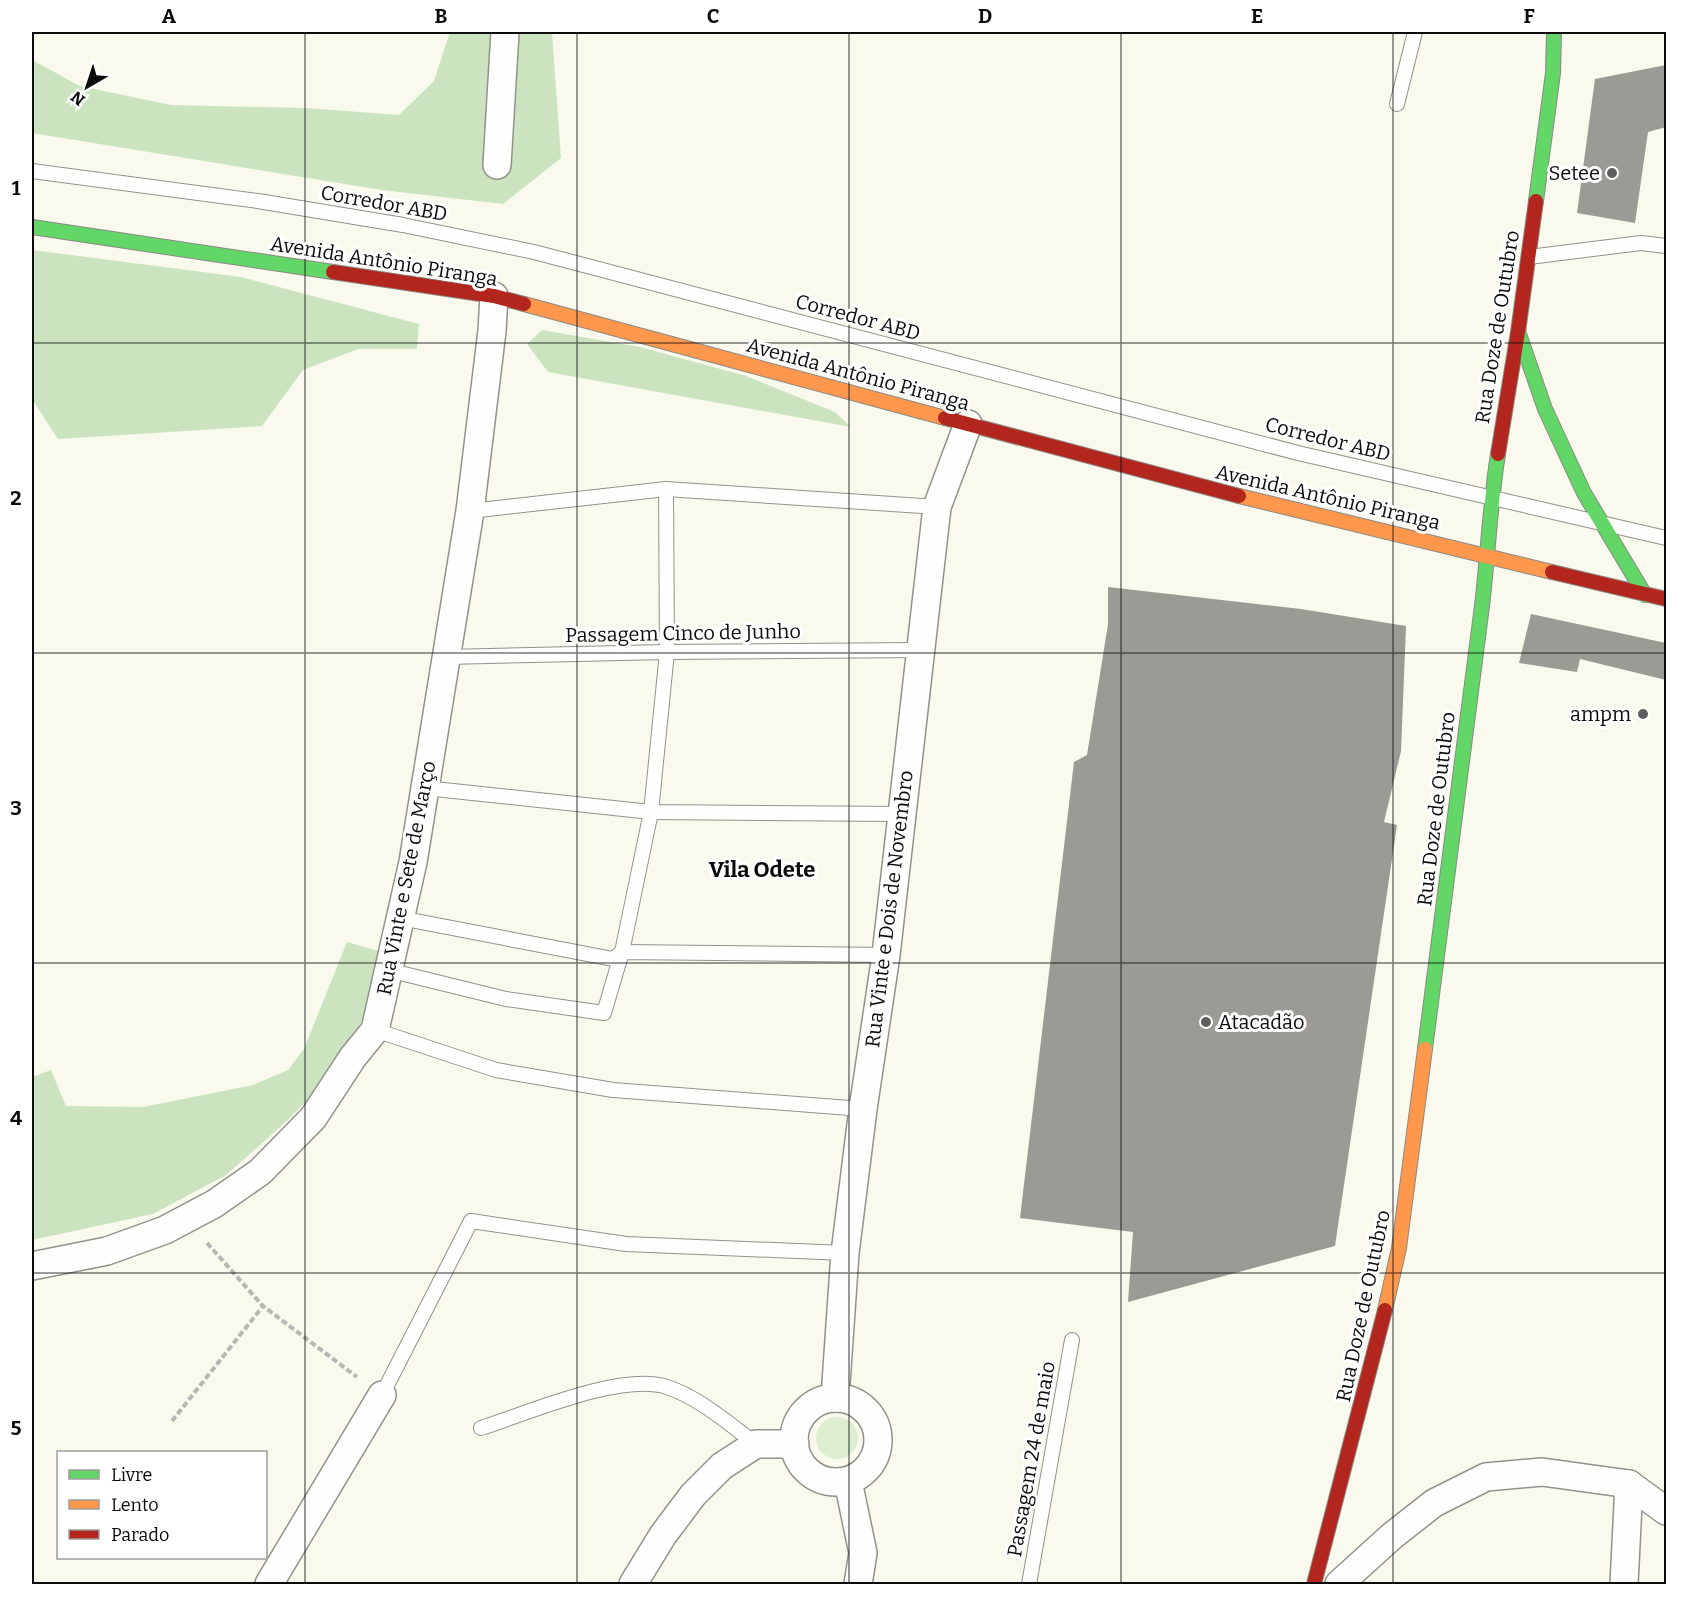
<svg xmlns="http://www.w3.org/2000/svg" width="1698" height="1616" font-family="Bitter,serif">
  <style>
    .green { fill: #dcedd0 }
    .forest { fill: #cbe4bf }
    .building { fill: #9c9a94 }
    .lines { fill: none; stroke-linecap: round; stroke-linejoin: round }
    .lane-casing { stroke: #92928d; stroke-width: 16 }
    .street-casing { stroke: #92928d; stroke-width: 30 }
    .fast-casing { stroke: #898984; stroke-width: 16 }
    .slow-casing { stroke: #898984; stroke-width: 16 }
    .jam-casing { stroke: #898984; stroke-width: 16 }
    .path { stroke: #b7b7b5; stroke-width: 4; stroke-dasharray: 6 3; stroke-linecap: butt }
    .lane { stroke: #fefefc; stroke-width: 14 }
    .street { stroke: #fefefc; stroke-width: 27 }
    .fast { stroke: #63d668; stroke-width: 14 }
    .slow { stroke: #ff974d; stroke-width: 14 }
    .jam { stroke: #b3261e; stroke-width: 14 }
    .grid { fill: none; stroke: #0b0b0b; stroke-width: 1.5; stroke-opacity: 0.55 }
    .poi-dot { fill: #5e5e5a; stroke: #fff; stroke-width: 2 }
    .labels { text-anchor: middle; stroke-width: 6; stroke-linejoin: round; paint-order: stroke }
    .poi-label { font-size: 20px; fill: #0b0b0b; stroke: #fff; text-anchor: end }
    .street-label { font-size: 20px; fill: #0b0b0b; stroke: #fff }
    .quarter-label { font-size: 22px; font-weight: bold; fill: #0b0b0b; stroke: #fff }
    .neatline { fill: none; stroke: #0b0b0b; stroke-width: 2 }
    .grid-label { font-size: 20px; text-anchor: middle; font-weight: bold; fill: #0b0b0b }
  </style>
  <rect width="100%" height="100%" fill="#f9f9ee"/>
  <circle class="green" cx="837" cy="1438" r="21"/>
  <g class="forest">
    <path d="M450 32H546L552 34 561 158 503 204 382 190 32 133V60L80 86 171 105 305 108 399 115 434 81Z"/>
    <path d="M32 250 241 277 419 324 417 349H358L303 370 262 426 58 439 32 399Z"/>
    <path d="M542 330 640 347 746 376 835 412 851 427 548 372 527 344Z"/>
    <path d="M347 942 385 953 370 1006 333 1073 288 1120 226 1175 153 1214 32 1240V1077L51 1070 66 1106 143 1107 253 1085 288 1070 304 1049Z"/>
  </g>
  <g class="building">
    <path d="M1666 65V127L1648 132 1635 223 1577 213 1595 79Z"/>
    <path d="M1108 587 1301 609 1406 626 1401 751 1384 822 1397 825 1335 1246 1128 1302 1133 1232 1020 1218 1074 762 1087 755 1108 624Z"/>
    <path d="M1531 614 1666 643V680L1580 659 1577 672 1519 663Z"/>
  </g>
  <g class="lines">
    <defs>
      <g id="lane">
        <path d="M1397 104 1415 32"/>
        <path d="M32 171 258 201 403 225 534 252 1298 453 1666 538"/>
        <path d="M1529 257 1641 243 1666 246"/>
        <path d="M470 511 666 489 937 507"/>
        <path d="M446 657 667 652 920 650"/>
        <path d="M425 788 651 812 900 814"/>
        <path d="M400 918 613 959 622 952 886 955"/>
        <path d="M388 970 506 999 604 1013 622 952 651 812 667 652 666 489"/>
        <path d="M375 1030 496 1070 613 1090 863 1109"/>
        <path d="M382 1395 471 1221 626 1244 845 1253"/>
        <path d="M481 1428C528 1413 622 1372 667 1387 700 1398 729 1424 756 1444"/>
        <path d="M1029 1584 1072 1340"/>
      </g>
      <g id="street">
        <path d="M497 165 505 32"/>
        <path d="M32 1266 107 1251 165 1230 214 1204 260 1172 313 1118 353 1057 375 1030 413 862 425 788 470 511 492 331 494 296"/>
        <path d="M835 1398 845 1253 863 1109 886 955 937 507 968 424"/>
        <circle cx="836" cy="1440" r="42"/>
        <path d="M848 1481 863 1553 858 1584"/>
        <path d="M269 1584 382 1395"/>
        <path d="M633 1584 663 1535 693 1495 722 1466 756 1444H795"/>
        <path d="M1339 1584 1392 1536 1434 1503 1486 1477 1542 1472 1629 1484 1666 1511"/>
        <path d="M1624 1584 1629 1484"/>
      </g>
      <g id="fast">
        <path d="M1536 201 1553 73 1554 32"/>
        <path d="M32 227 333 272"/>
        <path d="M1519 334 1545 409 1584 493 1645 595"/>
        <path d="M1425 1049 1482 606C1488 555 1490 504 1498 454"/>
      </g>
      <g id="slow">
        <path d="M524 304 945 418"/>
        <path d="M1239 496 1552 572"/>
        <path d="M1385 1310 1399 1248 1425 1049"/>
      </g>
      <g id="jam">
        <path d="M333 272 494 296 524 304"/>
        <path d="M945 418 1239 496"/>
        <path d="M1498 454 1518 332 1536 201"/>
        <path d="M1552 572 1666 599"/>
        <path d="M1314 1584 1385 1310"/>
      </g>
    </defs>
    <use href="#lane" class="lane-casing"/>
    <use href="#street" class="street-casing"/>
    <use href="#fast" class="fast-casing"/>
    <use href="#slow" class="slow-casing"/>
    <use href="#jam" class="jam-casing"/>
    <g class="path">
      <path d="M207 1243 263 1306 357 1377"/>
      <path d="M172 1421 263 1306"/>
    </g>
    <use href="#lane" class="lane"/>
    <use href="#street" class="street"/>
    <use href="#fast" class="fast"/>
    <use href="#slow" class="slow"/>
    <use href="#jam" class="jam"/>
  </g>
  <path class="grid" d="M305 32V1584M577 32V1584M849 32V1584M1121 32V1584M1393 32V1584M32 343H1666M32 653H1666M32 963H1666M32 1273H1666"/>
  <g class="poi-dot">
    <circle cx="1612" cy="173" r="6"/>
    <circle cx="1643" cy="714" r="6"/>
    <circle cx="1206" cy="1022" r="6"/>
  </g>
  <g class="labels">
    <g class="poi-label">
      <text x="1600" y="180">Setee</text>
      <text x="1631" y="721">ampm</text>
      <text x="1218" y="1029" text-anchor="start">Atacadão</text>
    </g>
    <g class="street-label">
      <text transform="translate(384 203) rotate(10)" y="7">Corredor ABD</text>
      <text transform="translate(384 261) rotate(9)" y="7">Avenida Antônio Piranga</text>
      <text transform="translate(858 317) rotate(15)" y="7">Corredor ABD</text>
      <text transform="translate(1497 327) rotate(-81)" y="7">Rua Doze de Outubro</text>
      <text transform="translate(858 374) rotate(15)" y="7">Avenida Antônio Piranga</text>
      <text transform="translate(1328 439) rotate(14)" y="7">Corredor ABD</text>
      <text transform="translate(1328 497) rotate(13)" y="7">Avenida Antônio Piranga</text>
      <text transform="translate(683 633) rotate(-1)" y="7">Passagem Cinco de Junho</text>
      <text transform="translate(1436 809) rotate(-83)" y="7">Rua Doze de Outubro</text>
      <text transform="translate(406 878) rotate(-79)" y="7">Rua Vinte e Sete de Março</text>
      <text transform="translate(889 909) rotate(-83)" y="7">Rua Vinte e Dois de Novembro</text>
      <text transform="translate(1363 1306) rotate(-78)" y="7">Rua Doze de Outubro</text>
      <text transform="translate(1031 1459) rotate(-80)" y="7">Passagem 24 de maio</text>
    </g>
    <g class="quarter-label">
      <text x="762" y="877">Vila Odete</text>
    </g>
  </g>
  <rect width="1698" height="1616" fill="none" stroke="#ffffff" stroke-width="66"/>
  <rect x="57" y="1451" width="210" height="108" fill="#ffffff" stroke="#9d9d9d" stroke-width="1.5"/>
  <rect x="69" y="1470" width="30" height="9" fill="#63d668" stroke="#9d9d9d" stroke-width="1.5"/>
  <text x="111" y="1481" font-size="18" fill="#0b0b0b">Livre</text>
  <rect x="69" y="1500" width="30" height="9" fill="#ff974d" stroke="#9d9d9d" stroke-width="1.5"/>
  <text x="111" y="1511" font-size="18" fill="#0b0b0b">Lento</text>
  <rect x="69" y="1530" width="30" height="9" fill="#b3261e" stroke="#9d9d9d" stroke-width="1.5"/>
  <text x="111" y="1541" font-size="18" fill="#0b0b0b">Parado</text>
  <g transform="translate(87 87) rotate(219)" stroke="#ffffff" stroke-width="4.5" paint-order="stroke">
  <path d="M0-4.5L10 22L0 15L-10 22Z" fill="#0b0b0b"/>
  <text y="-9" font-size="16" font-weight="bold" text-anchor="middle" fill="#0b0b0b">N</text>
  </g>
  <rect x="33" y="33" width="1632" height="1550" class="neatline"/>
  <g class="grid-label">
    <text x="169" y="23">A</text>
    <text x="441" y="23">B</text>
    <text x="713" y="23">C</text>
    <text x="985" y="23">D</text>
    <text x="1257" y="23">E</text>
    <text x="1529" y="23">F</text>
    <text x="16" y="195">1</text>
    <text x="16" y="505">2</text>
    <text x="16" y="815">3</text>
    <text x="16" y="1125">4</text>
    <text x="16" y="1435">5</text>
  </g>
</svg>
